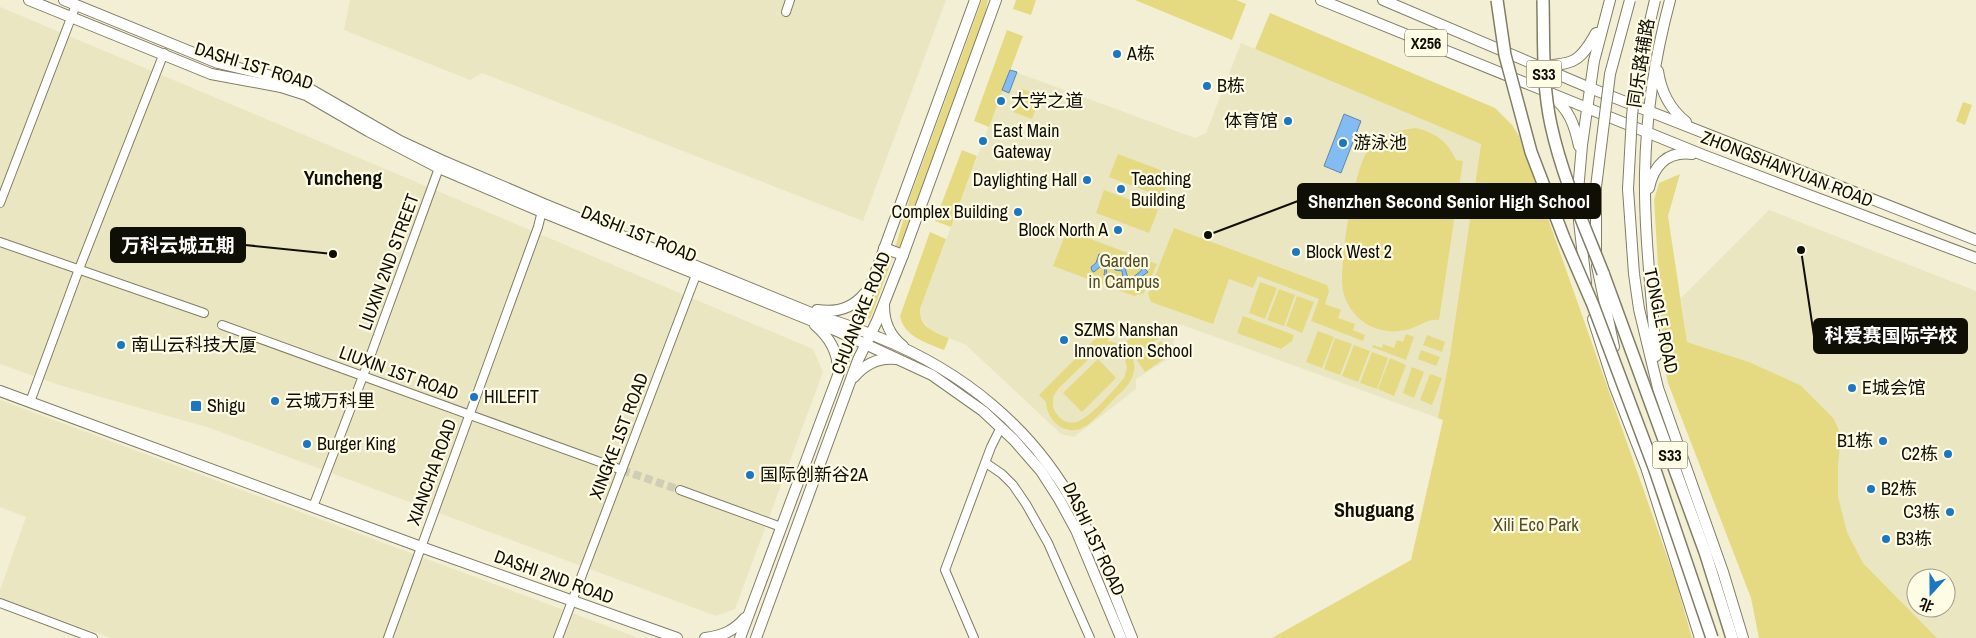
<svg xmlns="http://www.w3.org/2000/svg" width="1976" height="638" font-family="'Archivo Narrow','Noto Sans SC',sans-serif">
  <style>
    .built { fill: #eae6c2; fill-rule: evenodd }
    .green { fill: #e5da82; fill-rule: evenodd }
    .water { fill: #83bbf3; stroke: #6087ac }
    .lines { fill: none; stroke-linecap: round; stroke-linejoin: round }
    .minor-tunnel { stroke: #d0cdb5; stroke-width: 8; stroke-dasharray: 8 4; stroke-linecap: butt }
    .minor-casing { stroke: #807e65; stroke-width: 10 }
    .major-casing { stroke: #807e65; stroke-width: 12 }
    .highway-casing { stroke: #807e65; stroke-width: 14 }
    .minor { stroke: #fff; stroke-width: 8 }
    .major { stroke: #fff; stroke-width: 10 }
    .highway { stroke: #fff; stroke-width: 11 }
    .major-bridge-casing { stroke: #807e65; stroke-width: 12; stroke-linecap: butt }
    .highway-bridge-casing { stroke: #807e65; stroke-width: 14; stroke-linecap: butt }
    .major-bridge { stroke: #fff; stroke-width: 10 }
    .highway-bridge { stroke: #fff; stroke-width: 11 }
    .poi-dot { fill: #1a77c3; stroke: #fffce6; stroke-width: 2 }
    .labels { text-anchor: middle; stroke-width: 4.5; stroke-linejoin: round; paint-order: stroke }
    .shield { fill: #fffce6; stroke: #585649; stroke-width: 1 }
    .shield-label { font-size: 16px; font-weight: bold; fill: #100f06 }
    .poi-label { font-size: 18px; fill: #100f06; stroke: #fffce6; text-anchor: start }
    .street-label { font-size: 18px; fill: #100f06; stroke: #fffce6 }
    .park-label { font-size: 18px; fill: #534e24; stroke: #fffce6 }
    .quarter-label { font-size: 20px; font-weight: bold; fill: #100f06; stroke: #fffce6 }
    .leader { fill: none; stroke: #100f06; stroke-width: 2 }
    .callout-dot { fill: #100f06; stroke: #fffce6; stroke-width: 2 }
    .callout { fill: #100f06; stroke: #100f06; stroke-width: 2 }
    .callout-label { font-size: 19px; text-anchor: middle; font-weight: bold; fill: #fff }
  </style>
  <rect width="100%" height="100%" fill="#f2efd4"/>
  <g class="built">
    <path d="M350 0H946L863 221 482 73 470 80 344 30Z"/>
    <path d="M0 7 813 349 823 372 735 609 716 616 210 428 59 385 0 364Z"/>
    <path d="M1241 43 1481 143 1450 355 1438 418 1180 324 1173 342 1176 354 1136 379V389L1074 437 1061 434 966 345 930 330 920 316V309L1010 70 1195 138 1206 133Z"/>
    <path d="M1769 210 1976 291V638H1937L1863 563 1847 532 1838 496V466L1800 385 1749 362 1687 342 1681 298ZM1916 578H1946V608H1916Z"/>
    <path d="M0 400 639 638H111L0 598V590L26 517 0 507Z"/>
  </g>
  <g class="green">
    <path d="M982 0H988L984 20 899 249 895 248 910 197Z"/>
    <path d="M1016 0H1036L1031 15 1013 9Z"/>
    <path d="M1135 0H1236L1246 4 1232 40Z"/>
    <path d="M1270 13 1495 108 1512 125 1519 136 1676 582 1692 638H1272L1411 560 1443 420 1438 418 1450 355 1481 144 1255 49Z"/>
    <path d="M1007 30 1023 36 989 127 974 121Z"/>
    <path d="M1022 89 1041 96 1032 119 1013 112Z"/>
    <path d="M1963 102 1972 105 1965 125 1956 121Z"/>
    <path d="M1416 128C1436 133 1448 142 1456 160L1463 161 1439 320C1429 319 1425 323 1415 327 1401 333 1385 333 1370 326 1357 320 1346 305 1343 291 1338 268 1354 168 1368 150 1380 135 1398 130 1416 128Z"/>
    <path d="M962 150 977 156 951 227 935 221Z"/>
    <path d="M1118 154 1171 174 1162 197 1109 177Z"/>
    <path d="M1680 174 1668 216 1687 342 1749 362 1800 385 1834 419 1841 435 1838 466V496L1847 532 1863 563 1937 638H1759L1751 598 1668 383 1664 364 1654 200 1659 183Z"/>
    <path d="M1104 190 1158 210 1149 233 1096 213Z"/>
    <path d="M1174 228 1327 285 1329 291 1325 304 1341 310 1338 318 1355 324 1353 330 1365 335 1363 341 1311 321 1319 299 1258 276 1253 288 1229 279 1213 324 1151 302 1148 294Z"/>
    <path d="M1067 230 1157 264 1144 293 1134 296 1053 266Z"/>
    <path d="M930 232 946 239 920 309C919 327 934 332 949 338L944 350C927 343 904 337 900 316Z"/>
    <path d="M890 253 894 254 870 319 867 318Z"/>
    <path d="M1260 282 1277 288 1265 319 1249 313Z"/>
    <path d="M1279 289 1295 295 1284 326 1267 320Z"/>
    <path d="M1297 296 1314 302 1302 333 1286 326Z"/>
    <path d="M1243 316 1294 335 1292 341 1281 349 1237 333Z"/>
    <path d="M1150 325 1159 338 1134 356 1124 343Z"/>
    <path d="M1105 329 1112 336 1107 341C1124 343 1139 357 1133 375 1130 385 1121 392 1114 399 1105 408 1096 419 1086 426 1067 438 1047 422 1046 402L1039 395ZM1106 348C1123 349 1131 363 1124 378 1116 388 1092 415 1081 420 1069 427 1057 419 1053 407V397L1058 389 1094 354Z"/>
    <path d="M1318 331 1334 337 1322 368 1306 362Z"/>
    <path d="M1406 334 1414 337 1406 360 1372 347 1373 345 1382 348 1383 344 1394 348 1397 340 1403 342Z"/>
    <path d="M1427 335 1445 342 1442 352 1423 345Z"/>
    <path d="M1335 338 1352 344 1340 375 1324 369Z"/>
    <path d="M1161 341 1171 354 1145 372 1136 359Z"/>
    <path d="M1354 345 1370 351 1358 382 1342 376Z"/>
    <path d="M1421 350 1440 357 1436 366 1418 359Z"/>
    <path d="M1372 352 1388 358 1377 389 1360 383Z"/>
    <path d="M1390 358 1406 365 1394 396 1378 389Z"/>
    <path d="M1098 359 1116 378 1082 412 1063 393Z"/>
    <path d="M1412 367 1424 372 1414 398 1403 393Z"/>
    <path d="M1430 374 1442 378 1432 405 1420 400Z"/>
  </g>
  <g class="water">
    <path d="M1010 70 1017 72 1009 93 1002 90Z"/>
    <path d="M1344 114 1361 121 1341 173 1324 166Z"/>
    <path d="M1099 254 1106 257 1111 255 1113 263 1125 268 1127 275 1131 279 1142 270 1136 265 1138 262 1148 272 1134 282 1123 278 1122 271 1115 270 1110 263 1106 268 1107 275H1104L1105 269 1101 266 1094 272 1092 271 1091 267 1096 263Z"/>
  </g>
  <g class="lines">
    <path class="minor-tunnel" d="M622 470 680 490"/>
    <defs>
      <g id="minor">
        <path d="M786 12 790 0"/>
        <path d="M0 203 76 5"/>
        <path d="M0 242 204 313"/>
        <path d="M222 325 622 470"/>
        <path d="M30 402 79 269 164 53"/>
        <path d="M986 463 1002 474 1013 485 1026 504 1048 543 1090 638"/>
        <path d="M680 490 781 527"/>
        <path d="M313 507 363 376 439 168"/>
        <path d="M0 603 93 638"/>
        <path d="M388 638 538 227 543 207"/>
        <path d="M558 638 696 275 700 276"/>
        <path d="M974 638 945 570 991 447 1001 427"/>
      </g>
      <g id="major">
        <path d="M29 0 211 74 281 87 306 95 368 131 439 168 542 212 835 330 932 375 983 411 1014 440 1041 471 1059 499 1076 530 1121 638"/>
        <path d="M64 0 218 63 284 79 308 88 400 141 441 160 544 204 826 319C845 323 862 331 880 338 962 371 1032 427 1075 506 1098 548 1114 594 1132 638"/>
        <path d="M1321 0 1703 155 1976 258"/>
        <path d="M1383 0 1590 88 1976 240"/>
        <path d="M1541 66C1574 64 1580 62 1596 33"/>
        <path d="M1658 71C1661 92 1670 109 1686 122"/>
        <path d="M1552 97C1569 108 1575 127 1579 146"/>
        <path d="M1649 188C1654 165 1667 151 1692 154"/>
        <path d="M1628 189 1634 274 1639 309 1658 388 1723 572 1743 638"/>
        <path d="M884 248 903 255"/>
        <path d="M1596 251V187"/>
        <path d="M1597 266 1614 347"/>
        <path d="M1586 283 1579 221 1578 191 1582 145 1594 61 1610 0"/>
        <path d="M884 306C884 321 890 336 903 346"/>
        <path d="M819 311 817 310C836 313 853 308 865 293"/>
        <path d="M1593 319 1614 385 1649 475"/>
        <path d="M815 325C829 337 838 351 838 370"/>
        <path d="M1656 356C1652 296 1644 235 1645 173 1646 116 1655 56 1670 0"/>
        <path d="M854 377C865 364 878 357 896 359"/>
        <path d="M0 391 421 547 677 638"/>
        <path d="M1647 470 1700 638"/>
        <path d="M705 638C722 636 734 631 745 618"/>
        <path d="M740 638 837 378 975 0"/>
        <path d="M756 638 858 360 877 321 903 255 996 0"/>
      </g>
      <path id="highway" d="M1603 273 1705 552 1732 638"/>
    </defs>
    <use href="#minor" class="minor-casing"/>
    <use href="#major" class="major-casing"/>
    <use href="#highway" class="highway-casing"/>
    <use href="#minor" class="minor"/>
    <use href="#major" class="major"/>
    <use href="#highway" class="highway"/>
    <defs>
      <g id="major-bridge">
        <path d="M1596 187 1610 74 1630 0"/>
        <path d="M1628 189 1632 116 1635 86 1655 0"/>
      </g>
      <g id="highway-bridge">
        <path d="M1497 0 1505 55 1531 152 1564 238 1593 305 1655 470 1712 638"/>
        <path d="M1543 0C1544 42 1542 84 1551 125 1562 176 1584 225 1603 273"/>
      </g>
    </defs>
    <use href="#major-bridge" class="major-bridge-casing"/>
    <use href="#highway-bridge" class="highway-bridge-casing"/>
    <use href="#major-bridge" class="major-bridge"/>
    <use href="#highway-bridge" class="highway-bridge"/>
  </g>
  <g class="poi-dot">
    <circle cx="1117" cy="54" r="5"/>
    <circle cx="1207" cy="86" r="5"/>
    <circle cx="1001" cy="101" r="5"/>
    <circle cx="1288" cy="121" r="5"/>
    <circle cx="983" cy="141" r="5"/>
    <circle cx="1343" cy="143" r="5"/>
    <circle cx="1087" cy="180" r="5"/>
    <circle cx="1121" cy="189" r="5"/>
    <circle cx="1018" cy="212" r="5"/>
    <circle cx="1118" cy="230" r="5"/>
    <circle cx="1296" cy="252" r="5"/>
    <circle cx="1064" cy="340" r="5"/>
    <circle cx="121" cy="345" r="5"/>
    <circle cx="1852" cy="388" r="5"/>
    <circle cx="474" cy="397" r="5"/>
    <circle cx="275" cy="401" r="5"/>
    <rect x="190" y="400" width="12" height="12" rx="2.5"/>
    <circle cx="1883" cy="441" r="5"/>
    <circle cx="307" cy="444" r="5"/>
    <circle cx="1948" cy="454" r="5"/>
    <circle cx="750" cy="475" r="5"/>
    <circle cx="1871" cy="489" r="5"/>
    <circle cx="1950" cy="512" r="5"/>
    <circle cx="1886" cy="539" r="5"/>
  </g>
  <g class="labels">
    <g class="shield">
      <rect x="1405" y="29.5" width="42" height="27" rx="4"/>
      <rect x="1526.5" y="60.5" width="35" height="27" rx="4"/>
      <rect x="1652.5" y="441.5" width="35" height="27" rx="4"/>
    </g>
    <g class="shield-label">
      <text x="1426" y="49">X256</text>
      <text x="1544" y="80">S33</text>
      <text x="1670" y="461">S33</text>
    </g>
    <g class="poi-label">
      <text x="1127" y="60">A栋</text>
      <text x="1217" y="92">B栋</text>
      <text x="1011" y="107">大学之道</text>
      <text x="1278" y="127" text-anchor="end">体育馆</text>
      <text x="993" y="137">East Main<tspan x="993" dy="21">Gateway</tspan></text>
      <text x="1353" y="149">游泳池</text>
      <text x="1131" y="185">Teaching<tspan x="1131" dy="21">Building</tspan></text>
      <text x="1077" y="186" text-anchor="end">Daylighting Hall</text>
      <text x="1008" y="218" text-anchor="end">Complex Building</text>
      <text x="1108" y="236" text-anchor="end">Block North A</text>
      <text x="1306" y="258">Block West 2</text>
      <text x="1074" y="336">SZMS Nanshan<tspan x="1074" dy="21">Innovation School</tspan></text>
      <text x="131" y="351">南山云科技大厦</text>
      <text x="1862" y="394">E城会馆</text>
      <text x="484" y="403">HILEFIT</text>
      <text x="285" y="407">云城万科里</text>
      <text x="207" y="412">Shigu</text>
      <text x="1873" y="447" text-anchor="end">B1栋</text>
      <text x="317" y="450">Burger King</text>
      <text x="1938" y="460" text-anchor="end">C2栋</text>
      <text x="760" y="481">国际创新谷2A</text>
      <text x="1881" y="495">B2栋</text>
      <text x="1940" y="518" text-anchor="end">C3栋</text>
      <text x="1896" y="545">B3栋</text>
    </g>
    <g class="street-label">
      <text transform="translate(1641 63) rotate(-81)" y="6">同乐路辅路</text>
      <text transform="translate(254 66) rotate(17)" y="6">DASHI 1ST ROAD</text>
      <text transform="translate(1787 169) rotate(21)" y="6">ZHONGSHANYUAN ROAD</text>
      <text transform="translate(639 234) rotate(22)" y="6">DASHI 1ST ROAD</text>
      <text transform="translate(389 262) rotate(-70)" y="6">LIUXIN 2ND STREET</text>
      <text transform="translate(861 313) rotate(-68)" y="6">CHUANGKE ROAD</text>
      <text transform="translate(1661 321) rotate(78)" y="6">TONGLE ROAD</text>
      <text transform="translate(399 373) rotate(20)" y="6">LIUXIN 1ST ROAD</text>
      <text transform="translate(619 436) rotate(-69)" y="6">XINGKE 1ST ROAD</text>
      <text transform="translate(432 472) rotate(-70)" y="6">XIANCHA ROAD</text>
      <text transform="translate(1094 539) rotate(65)" y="6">DASHI 1ST ROAD</text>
      <text transform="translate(554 577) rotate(20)" y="6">DASHI 2ND ROAD</text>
    </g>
    <g class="park-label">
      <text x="1124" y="267">Garden<tspan x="1124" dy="21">in Campus</tspan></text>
      <text x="1536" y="531">Xili Eco Park</text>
    </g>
    <g class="quarter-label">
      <text x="343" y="185">Yuncheng</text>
      <text x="1374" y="517">Shuguang</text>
    </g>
  </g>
  <path class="leader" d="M1208 235L1298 201M333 254L245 245M1801 250L1814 336"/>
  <g class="callout-dot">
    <circle cx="1208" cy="235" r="5"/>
    <circle cx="333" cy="254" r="5"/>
    <circle cx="1801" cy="250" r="5"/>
  </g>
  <g class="callout">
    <rect x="1298" y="184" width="302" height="34" rx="5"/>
    <rect x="111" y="228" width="134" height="34" rx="5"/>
    <rect x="1814" y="319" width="153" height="34" rx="5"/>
  </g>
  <g class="callout-label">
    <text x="1449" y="208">Shenzhen Second Senior High School</text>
    <text x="178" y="252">万科云城五期</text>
    <text x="1891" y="342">科爱赛国际学校</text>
  </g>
  <g transform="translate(1931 593) rotate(201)"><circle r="24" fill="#fffce6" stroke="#9f9d8c"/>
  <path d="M0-4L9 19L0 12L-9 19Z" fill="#1a77c3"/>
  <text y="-8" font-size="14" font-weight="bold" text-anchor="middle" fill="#100f06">北</text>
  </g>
</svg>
